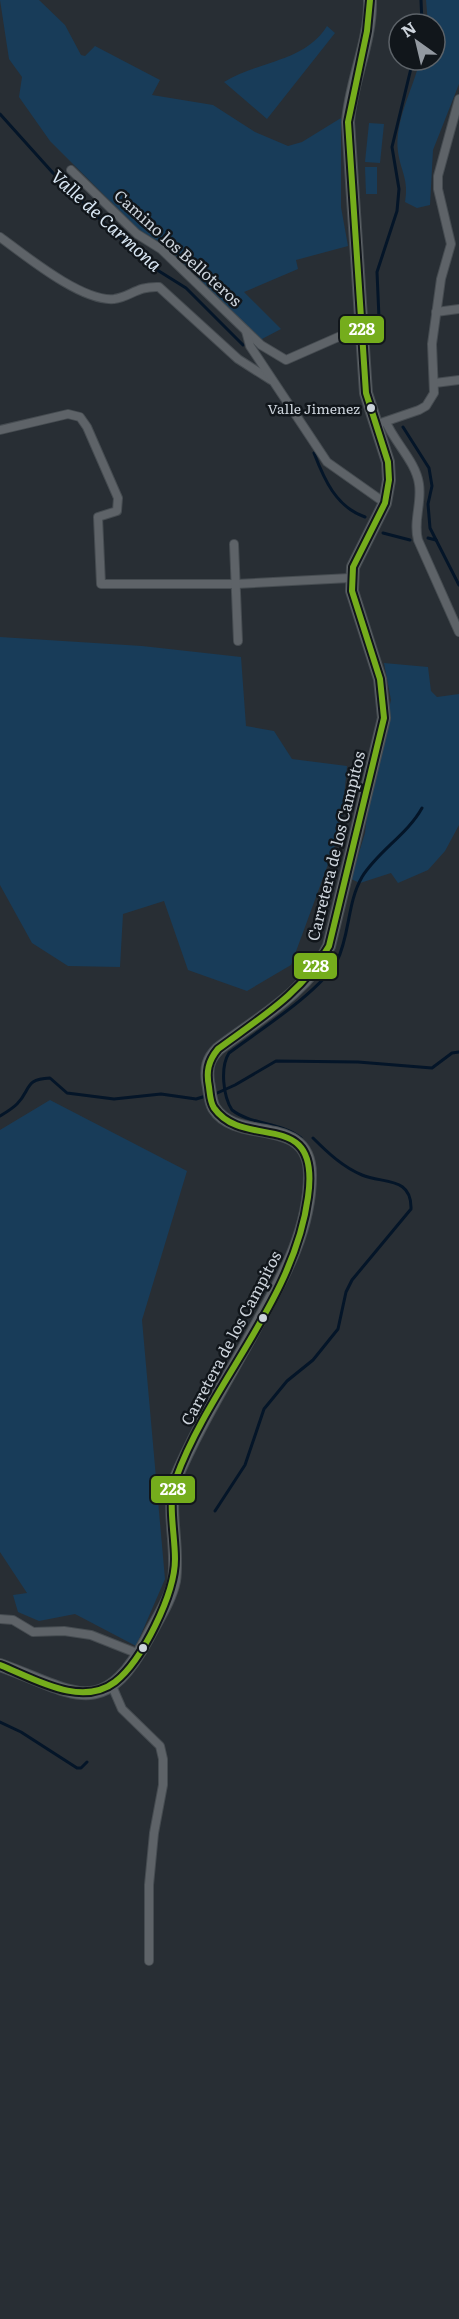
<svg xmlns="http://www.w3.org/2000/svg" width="459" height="2319" font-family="Literata,serif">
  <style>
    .green { fill: #183c59 }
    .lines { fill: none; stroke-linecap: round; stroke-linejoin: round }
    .stream { stroke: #041528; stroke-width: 3 }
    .minor-casing { stroke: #464c51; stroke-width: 10 }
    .secondary-casing { stroke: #464c51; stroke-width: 14 }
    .minor { stroke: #5e6368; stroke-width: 8 }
    .secondary { stroke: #5e6368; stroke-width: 12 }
    .bus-1-casing { stroke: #11161b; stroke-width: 10 }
    .bus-1 { stroke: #75ad1c; stroke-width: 6 }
    .bus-dot { fill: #ccd3db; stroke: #11161b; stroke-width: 2 }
    .labels { text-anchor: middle; stroke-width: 5; stroke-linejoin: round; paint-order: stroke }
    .bus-label { font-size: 14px; fill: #ccd3db; stroke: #11161b; text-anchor: end }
    .street-label { font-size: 16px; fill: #ccd3db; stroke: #11161b }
    .water-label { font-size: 18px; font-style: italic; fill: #d8e6f3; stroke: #11161b }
    .line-badge { stroke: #11161b; stroke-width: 2 }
    .badge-label { font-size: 16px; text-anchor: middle; font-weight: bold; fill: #fff }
  </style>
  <rect width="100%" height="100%" fill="#282e34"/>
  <g class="green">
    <path d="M0 0H39L65 25 81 55 85 56 95 46 160 80 152 95 213 105 255 132 288 146 302 142 341 118V207L348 246 296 260 298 269 244 292 281 329 260 340 166 246 138 229 50 141 19 97 22 77 9 59Z"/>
    <path d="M426 0H459V84L433 150 430 205 417 208 405 202C409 180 401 172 398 152 394 122 413 89 420 60H435V24H428Z"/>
    <path d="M327 26 335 33 267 119 224 82C258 61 305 62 327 26Z"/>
    <path d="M369 123 384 124 380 163 365 162Z"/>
    <path d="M365 167H377V194H366Z"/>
    <path d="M0 637 142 646 241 657 246 726 274 731 292 759 347 766 341 829 291 965 247 991 188 970 164 901 123 914 120 967 68 966 32 943 0 885Z"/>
    <path d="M384 663 428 667 431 691 437 697 459 694V825L445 851 428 870 398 883 391 873 360 883 351 879 365 833 370 789 391 700Z"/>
    <path d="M50 1100 187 1171 142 1320 165 1579 136 1646 75 1614 39 1621 18 1612 13 1595 27 1593 0 1552V1130Z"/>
  </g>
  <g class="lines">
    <g class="stream">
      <path d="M421 0 422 24"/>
      <path d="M0 114 53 173 110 229 154 268 186 288 243 345"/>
      <path d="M379 318 377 272 397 211 399 189 392 147 413 60"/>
      <path d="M403 427 429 468 432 486 428 504 430 528 459 585"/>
      <path d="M314 453C324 479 336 507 365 517"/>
      <path d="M383 533 410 540"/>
      <path d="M428 538 436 540"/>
      <path d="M215 1094 235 1085 276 1061 358 1062 432 1068 452 1053 459 1052"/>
      <path d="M0 1116C5 1113 12 1109 17 1104 31 1090 24 1079 50 1078L67 1093 114 1099 161 1094 196 1099 206 1096"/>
      <path d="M301 1138C281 1122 251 1125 232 1110 223 1096 220 1067 229 1053 258 1031 320 992 337 961 350 935 347 903 362 877 378 851 407 835 422 808"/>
      <path d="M215 1511 245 1465 264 1409 287 1381 313 1360 338 1329 346 1292 352 1280 411 1209C412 1176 383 1184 362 1175 343 1167 328 1153 313 1138"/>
      <path d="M0 1722 21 1732 77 1768H81L87 1762"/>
    </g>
    <defs>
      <g id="minor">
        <path d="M71 170 137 234 161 249 261 345 286 360 361 327"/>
        <path d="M0 237C26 256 82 302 114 299 131 297 136 286 159 287L238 359 271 380"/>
        <path d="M436 312 459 309"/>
        <path d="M246 331 250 346 327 462 385 503"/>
        <path d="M435 383 459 380"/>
        <path d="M386 422C395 443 416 462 419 484 422 503 413 521 418 540L459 632"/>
        <path d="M375 425 419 410 426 406 434 393 432 344 441 279 451 244 438 189V176L459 99"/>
        <path d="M0 430 68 414 80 417 87 427 118 498 117 511 98 517 101 584H236L350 578"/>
        <path d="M234 544 238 641"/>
        <path d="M0 1619 13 1620 33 1632 64 1631 91 1635 139 1654"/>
        <path d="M112 1686 122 1709 160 1746 163 1759V1785L154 1833 149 1885V1961"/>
      </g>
      <path id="secondary" d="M0 1665C73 1691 102 1723 147 1639 156 1621 170 1601 174 1581 179 1547 167 1514 175 1480 198 1425 232 1372 260 1319 285 1274 310 1228 310 1175 310 1113 237 1145 214 1108 210 1101 210 1091 208 1082 206 1068 208 1059 218 1049 257 1019 308 992 329 946L384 718 380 679 352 591 353 567 385 503 389 480 388 462 366 393 348 122C351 80 371 42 370 0"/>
    </defs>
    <use href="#minor" class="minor-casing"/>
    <use href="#secondary" class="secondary-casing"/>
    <use href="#minor" class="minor"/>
    <use href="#secondary" class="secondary"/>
    <defs>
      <path id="bus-1" d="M0 1665C33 1678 81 1708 115 1682 142 1661 175 1594 175 1559 175 1533 167 1503 176 1478 211 1382 294 1301 308 1197 321 1105 245 1152 214 1108 210 1102 210 1094 209 1087 206 1072 208 1061 218 1049 260 1018 303 992 329 946L384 718 380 679 352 591 353 567 385 503 389 480 388 462 366 393 348 122 367 31 370 0"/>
    </defs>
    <use href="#bus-1" class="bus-1-casing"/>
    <use href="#bus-1" class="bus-1"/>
  </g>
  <g class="bus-dot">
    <circle cx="371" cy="408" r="5"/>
    <circle cx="263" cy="1318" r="5"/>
    <circle cx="143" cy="1648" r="5"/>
  </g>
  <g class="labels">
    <g class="bus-label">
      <text x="360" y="414">Valle Jimenez</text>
    </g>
    <g class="street-label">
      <text transform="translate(178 248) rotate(42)" y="6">Camino los Belloteros</text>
      <text transform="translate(336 846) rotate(-76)" y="6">Carretera de los Campitos</text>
      <text transform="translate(231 1338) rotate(-62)" y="6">Carretera de los Campitos</text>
    </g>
    <g class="water-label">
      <text transform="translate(106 221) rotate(42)" y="6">Valle de Carmona</text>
    </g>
  </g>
  <g class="line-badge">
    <rect x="339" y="315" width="46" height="29" rx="6" fill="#75ad1c"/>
    <rect x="293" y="952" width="45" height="28" rx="6" fill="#75ad1c"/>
    <rect x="150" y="1475" width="46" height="29" rx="6" fill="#75ad1c"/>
  </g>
  <g class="badge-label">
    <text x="362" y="335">228</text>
    <text x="316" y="972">228</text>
    <text x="173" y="1495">228</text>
  </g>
  <g transform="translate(417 42) rotate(326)"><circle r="28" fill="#11161b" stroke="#5c6268" stroke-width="1.5"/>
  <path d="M0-4.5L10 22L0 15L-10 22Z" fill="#9399a1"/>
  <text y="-9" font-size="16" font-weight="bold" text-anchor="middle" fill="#ccd3db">N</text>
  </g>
</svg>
